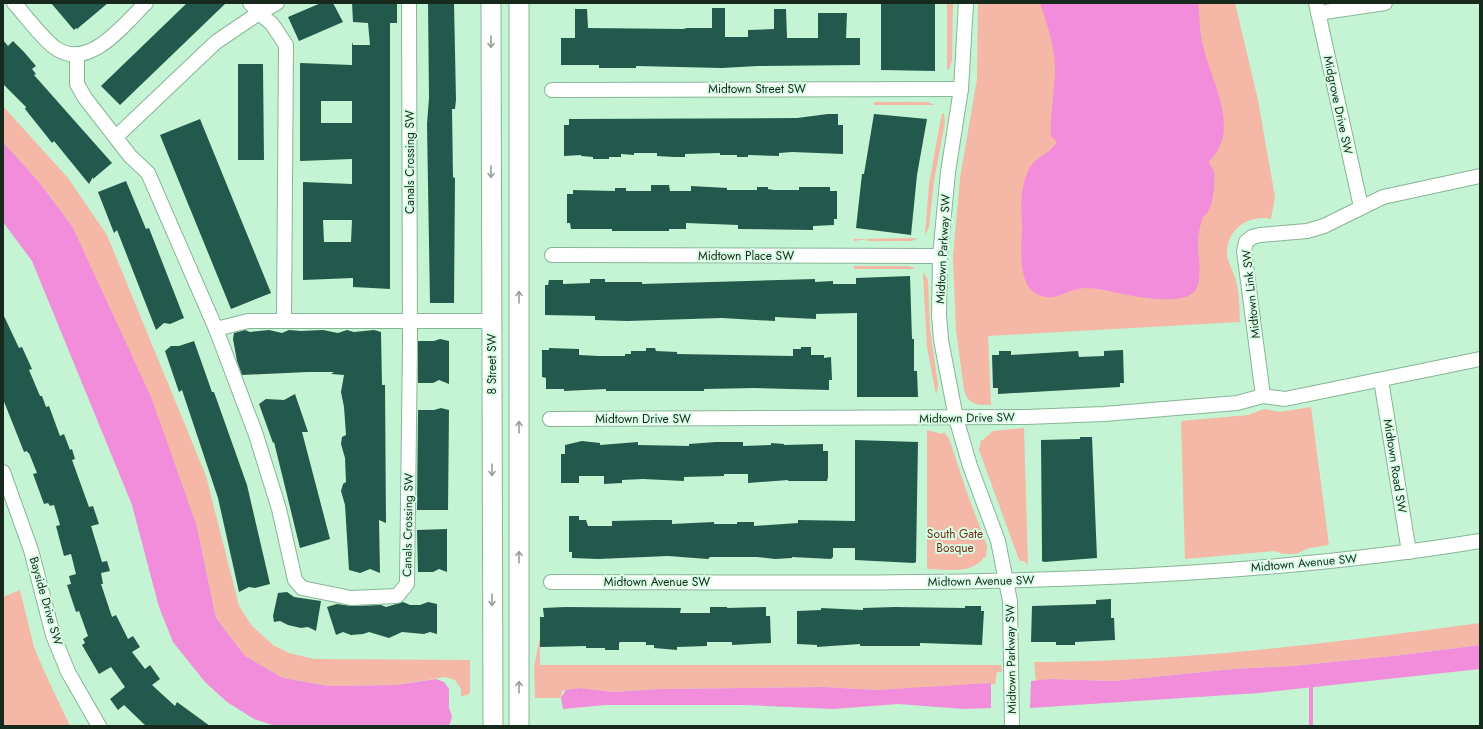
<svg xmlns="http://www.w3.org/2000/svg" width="1483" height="729" font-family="Jost,sans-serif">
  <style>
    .green { fill: #f5b7a6 }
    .water { fill: #f18dda }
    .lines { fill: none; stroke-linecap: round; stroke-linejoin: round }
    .stream { stroke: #f18dda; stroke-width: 4 }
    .building { fill: #23594d; fill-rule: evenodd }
    .minor-casing { stroke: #87b597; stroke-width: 16 }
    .secondary-casing { stroke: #87b597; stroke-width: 21 }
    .minor { stroke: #fff; stroke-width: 14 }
    .secondary { stroke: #fff; stroke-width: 19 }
    .oneway { stroke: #979f99 }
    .labels { text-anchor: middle; stroke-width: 4; stroke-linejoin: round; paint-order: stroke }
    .street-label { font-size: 12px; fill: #17291d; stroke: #d8fee5 }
    .park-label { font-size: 12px; fill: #782d19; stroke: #d8fee5 }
  </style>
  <rect width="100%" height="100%" fill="#c4f4d4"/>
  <g class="green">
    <path d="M947 3H953L952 60 949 70 947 69Z"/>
    <path d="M978 3H1235L1258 100 1275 197 1271 219C1248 214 1226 230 1227 255 1228 263 1233 270 1235 278 1240 292 1239 308 1240 322L988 336 991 405C977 405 968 405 964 390L956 330 953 257 960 178 977 79Z"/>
    <path d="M874 102H927L935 105H874Z"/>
    <path d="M3 106 68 178 107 235 206 476 239 606 252 626 273 645 289 653 314 659 470 660V692L468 695 461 696V689L455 680 445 677 396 685 328 686 283 678 245 656 216 618 197 527 72 226 38 181 3 142Z"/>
    <path d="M944 113 945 123 934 181 929 227 925 235 929 184 940 123 942 114Z"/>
    <path d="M918 238 912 241H867V239L854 241V239Z"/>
    <path d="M854 266H909L916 269H854Z"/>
    <path d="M924 273 928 280 930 329 938 385 936 395 927 347 923 274Z"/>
    <path d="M1311 407 1329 545 1309 548 1296 554H1284L1275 551 1185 559 1181 421 1248 415 1264 409 1280 412Z"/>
    <path d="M1024 428 1028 565 1024 561H1020L1018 557 979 450 981 440H983L993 431Z"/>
    <path d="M927 430 942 434 944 432 949 438 965 487 987 546 986 558 984 557C973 575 946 569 927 569Z"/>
    <path d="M20 590 34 647 44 671 70 726H3V597Z"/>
    <path d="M1480 623V645L1402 655 1293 666 1233 669 1113 681 1050 679 1036 681 1034 662C1183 662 1332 643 1480 623Z"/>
    <path d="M540 637V665H1001L1002 672H997L995 684 876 690 824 687 661 689 612 692 580 688 562 691 561 698H535L534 667Z"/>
  </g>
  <g class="water">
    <path d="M1040 3H1198C1200 17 1199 32 1203 46 1211 81 1242 131 1209 161 1209 166 1213 167 1214 172 1215 184 1214 210 1203 217 1200 225 1198 234 1198 244 1198 257 1204 283 1193 293 1175 307 1124 294 1104 290 1094 288 1086 287 1077 289 1063 293 1054 301 1039 295 1016 286 1022 245 1022 226 1021 206 1020 187 1029 169 1035 157 1050 154 1057 142 1055 139 1053 139 1051 136 1049 130 1056 77 1055 65 1054 44 1047 24 1040 3Z"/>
    <path d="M3 142 38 181 72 226 151 397 197 527 216 618 245 656 283 678 328 686 396 685 436 679 444 682 449 689V708L452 716 450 724 446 726H275L254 719 227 702 205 682 173 642 159 607 132 505 32 261 3 222Z"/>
    <path d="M1480 645V669L1259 693 1030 708 1031 681 1050 679 1113 681 1233 669 1293 666 1402 655Z"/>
    <path d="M991 683V708L964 709 898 704 833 709 745 705H605L563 709 561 698 566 690 580 688 612 692 661 689 824 687 876 690Z"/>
  </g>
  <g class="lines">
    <path class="stream" d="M1311 682V726"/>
  </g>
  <g class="building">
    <path d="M51 3H108L77 29 76 28 74 30Z"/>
    <path d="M187 3H226L120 105 101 86Z"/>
    <path d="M321 3H333L343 22 299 41 288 17Z"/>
    <path d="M352 3H397V23H390V289L353 287V278L303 280V182L352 184V159L300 161V63L352 65V42L353 45H370L368 23 353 22ZM321 101H352V123H321ZM323 220H352L351 242H324Z"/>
    <path d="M428 3H454L456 100 455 109H452L453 177 455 178 454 303H430L427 124 429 98Z"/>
    <path d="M881 3H935V71L881 70Z"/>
    <path d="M712 8H725V37H748V30L774 29V9H786L787 38H818V13H847L846 38H860V65L758 66 722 68 636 66V68H599V65H561V38H575V9H587L588 28 683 29 687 28H712Z"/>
    <path d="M3 40 8 46 13 41 24 52 36 66 32 69 36 74 34 75 112 163 93 179V177L89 184 54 141 52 143 45 134 25 109 26 107 3 84Z"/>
    <path d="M238 64H263L264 160H238Z"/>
    <path d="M828 114H838V125H843V154L792 152 779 153V156L748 155V157H737V155H720V153L685 154V157H674L657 156V153H634V155L621 154V157H609V159H593V157L581 156V155L564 156V125H569V119L797 118Z"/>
    <path d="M874 114 927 119 917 175 911 235 856 228 862 174H864Z"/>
    <path d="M200 119 271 293 231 309 160 135Z"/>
    <path d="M126 181 146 229 149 228 184 318 170 324 164 323 156 330 117 230 114 233 98 192Z"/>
    <path d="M651 185H669L670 191H691V186L727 188V190H757V187H768V189L774 190H799V187H830V191H837V219H834V225L813 226V230L738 229V225L686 223V229H669V231H612V229H571L570 223H567V194H573V190L615 191V188H626V191H651Z"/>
    <path d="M910 276 912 339H914V371H917L918 397H857V313L816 314V319L775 317V321L722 318 627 321 595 320V316L545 315V285H548L549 280H563V284L590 283V279H605V282H642V284L815 279V282L833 281V284H856V278Z"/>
    <path d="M3 314 19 348 22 347 32 369 29 370 40 396H42L46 407 49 406 60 436 64 434 70 450 72 449 75 459 72 460 89 507 93 506 99 524 91 526 102 562 107 561 110 571 101 573 103 584H101L112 617 116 615 128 639 133 636 140 647 132 652 145 669 150 665 160 679 152 685 175 706 177 702 210 726H146L124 705 118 710 110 699 125 687 111 667 99 674 82 645 85 643 83 639 88 636 79 611 76 612 67 585 71 584 69 576 76 574 71 554 64 556 56 526 60 525 54 505 50 506 48 503 44 504 33 474 37 473 29 453H28L27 451 24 452 3 399Z"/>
    <path d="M245 330 250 332 269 330 282 333 289 330 301 331 323 330 338 333 347 330 354 332 374 330 381 332 382 385H385L386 523 379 520 380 573 370 569 360 573 349 570 345 505 341 491 343 484 346 482 345 458 341 444 342 437 346 435 344 407 341 392 344 375 331 374 334 372H308L242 375 237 361 233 339 234 333Z"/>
    <path d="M440 339 449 341V384L439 380 433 383H418V341H434Z"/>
    <path d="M194 341 212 392H214L247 485 270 584 255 588 249 587 239 592 218 498 182 390 179 392 165 351 171 346H179Z"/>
    <path d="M801 347H811V355H824V358L831 357 832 380H829V390L755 388 704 389V391H606V389L564 391V389H546V378L542 377V350H549V348L579 349V355L599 356H625V354H631V351H646V348H655L656 351 677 352V354L793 356V349H801Z"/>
    <path d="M1123 350 1124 383H1120V387L998 394V388H993L992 355H999V351H1011V355L1078 351 1079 357 1104 356V351Z"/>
    <path d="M295 394 308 432H302L330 539 300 548 274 442 273 443 259 404 266 399 284 400Z"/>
    <path d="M441 408 449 410 448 510H417L418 410H434Z"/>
    <path d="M1080 437H1092L1097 558 1044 562 1042 561V550L1041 440 1080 439Z"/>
    <path d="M855 440 918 442 916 562 914 563 855 560V548H833V557L831 559 792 557V558L775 559 757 557H710L708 559 668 556 598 559 572 558V552H569V516H579V520H586L588 526H612V521L654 520H672V524L714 522V524H737V522H754V526L798 523V520L855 521Z"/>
    <path d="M582 441 600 443V445L638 442V445L689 446V444L716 442H743V446L771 445V443L784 444V445L823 444V451H828V477L827 481H788V480L748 483V474H724V476L684 477V481L643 479 622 480V483L604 484V476H579V483H561V454H565V445Z"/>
    <path d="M447 529V572L439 569 433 572H418L417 530Z"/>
    <path d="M287 592 294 597 321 601 316 631 308 627 301 628 288 625 280 621 274 622 273 616 278 593Z"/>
    <path d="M1111 599V618H1114L1115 640 1075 642V645H1056V642H1031L1032 606 1096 604V600Z"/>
    <path d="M403 602 410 605H420L428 602 437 604V634L430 632 424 634 402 632 389 638 369 632 363 634 351 635 343 632 336 635 327 607 337 604 351 606 381 605 386 607Z"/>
    <path d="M965 606H981V611H984L982 645 920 643V646H860V644L817 647V645L797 644V611L821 610V608L863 610V608L895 607 965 608Z"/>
    <path d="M565 607 681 608 680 613H710V607H727V608L766 607V616H770L771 643 732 645V642H707V646L677 647V650L654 648V645H646V642H620L619 643V650H605V648H586V646L540 647V617H544L543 608Z"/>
  </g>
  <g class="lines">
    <defs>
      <g id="minor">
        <path d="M14 3C26 16 41 37 54 47 88 73 124 24 146 3"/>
        <path d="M250 3 259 13 277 3"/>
        <path d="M966 3 961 89 948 172 940 256 939 315 941 340 956 418 970 466 998 541 1010 601 1012 726"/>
        <path d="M1316 3 1361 207"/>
        <path d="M1318 13 1385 3"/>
        <path d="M77 54V84L85 98 130 156 148 173 216 329 248 321H284"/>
        <path d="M552 90 961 89"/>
        <path d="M116 137 216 42 259 13 272 24 286 45 284 321H492"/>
        <path d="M552 255 940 256"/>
        <path d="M216 329 256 435 279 509 295 580 302 588 351 598 397 596 407 584 410 343 409 3"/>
        <path d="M1381 380 1409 552"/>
        <path d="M1263 396 1244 251 1246 242 1252 237 1260 235 1307 231 1324 226 1383 197 1480 176"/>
        <path d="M550 419 1026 417 1104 414 1176 408 1237 403 1263 396 1285 399 1480 359"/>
        <path d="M3 472 31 550 53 635 68 672 99 726"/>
        <path d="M551 582C860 582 1174 591 1480 541"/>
      </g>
      <g id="secondary">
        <path d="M491 3 493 726"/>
        <path d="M519 3V726"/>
      </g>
    </defs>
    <use href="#minor" class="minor-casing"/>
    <use href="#secondary" class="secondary-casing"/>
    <use href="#minor" class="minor"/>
    <use href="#secondary" class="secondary"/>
  </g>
  <defs><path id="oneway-shaft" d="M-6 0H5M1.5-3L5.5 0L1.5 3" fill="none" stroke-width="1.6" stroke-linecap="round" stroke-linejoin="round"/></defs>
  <g class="oneway">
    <use href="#oneway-shaft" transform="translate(491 42) rotate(90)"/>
    <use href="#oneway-shaft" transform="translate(491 172) rotate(90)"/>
    <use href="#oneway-shaft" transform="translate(519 297) rotate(-90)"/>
    <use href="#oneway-shaft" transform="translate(519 427) rotate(-90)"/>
    <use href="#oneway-shaft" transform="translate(492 470) rotate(90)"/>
    <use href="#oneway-shaft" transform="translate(519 557) rotate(-90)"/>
    <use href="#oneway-shaft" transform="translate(492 600) rotate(90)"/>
    <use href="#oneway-shaft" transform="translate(519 687) rotate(-90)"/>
  </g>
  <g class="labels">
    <g class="street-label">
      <text x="757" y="93">Midtown Street SW</text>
      <text transform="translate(1338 105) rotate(78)" y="4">Midgrove Drive SW</text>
      <text transform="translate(410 162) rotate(-90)" y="4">Canals Crossing SW</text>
      <text transform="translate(943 249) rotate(-87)" y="4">Midtown Parkway SW</text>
      <text x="746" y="260">Midtown Place SW</text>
      <text transform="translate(1251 294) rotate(-96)" y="4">Midtown Link SW</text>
      <text transform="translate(492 364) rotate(-90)" y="4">8 Street SW</text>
      <text transform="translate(967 418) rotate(-1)" y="4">Midtown Drive SW</text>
      <text x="643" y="423">Midtown Drive SW</text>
      <text transform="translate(1395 466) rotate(81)" y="4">Midtown Road SW</text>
      <text transform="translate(408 525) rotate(-89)" y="4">Canals Crossing SW</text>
      <text transform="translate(1304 563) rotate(-5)" y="4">Midtown Avenue SW</text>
      <text transform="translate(981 581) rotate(-1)" y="4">Midtown Avenue SW</text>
      <text x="657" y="586">Midtown Avenue SW</text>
      <text transform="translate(46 601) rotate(74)" y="4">Bayside Drive SW</text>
      <text transform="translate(1011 659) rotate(-91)" y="4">Midtown Parkway SW</text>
    </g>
    <g class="park-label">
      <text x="955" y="538">South Gate<tspan x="955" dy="14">Bosque</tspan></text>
    </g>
  </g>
  <rect width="1483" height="729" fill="none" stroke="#17291d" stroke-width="8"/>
</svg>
